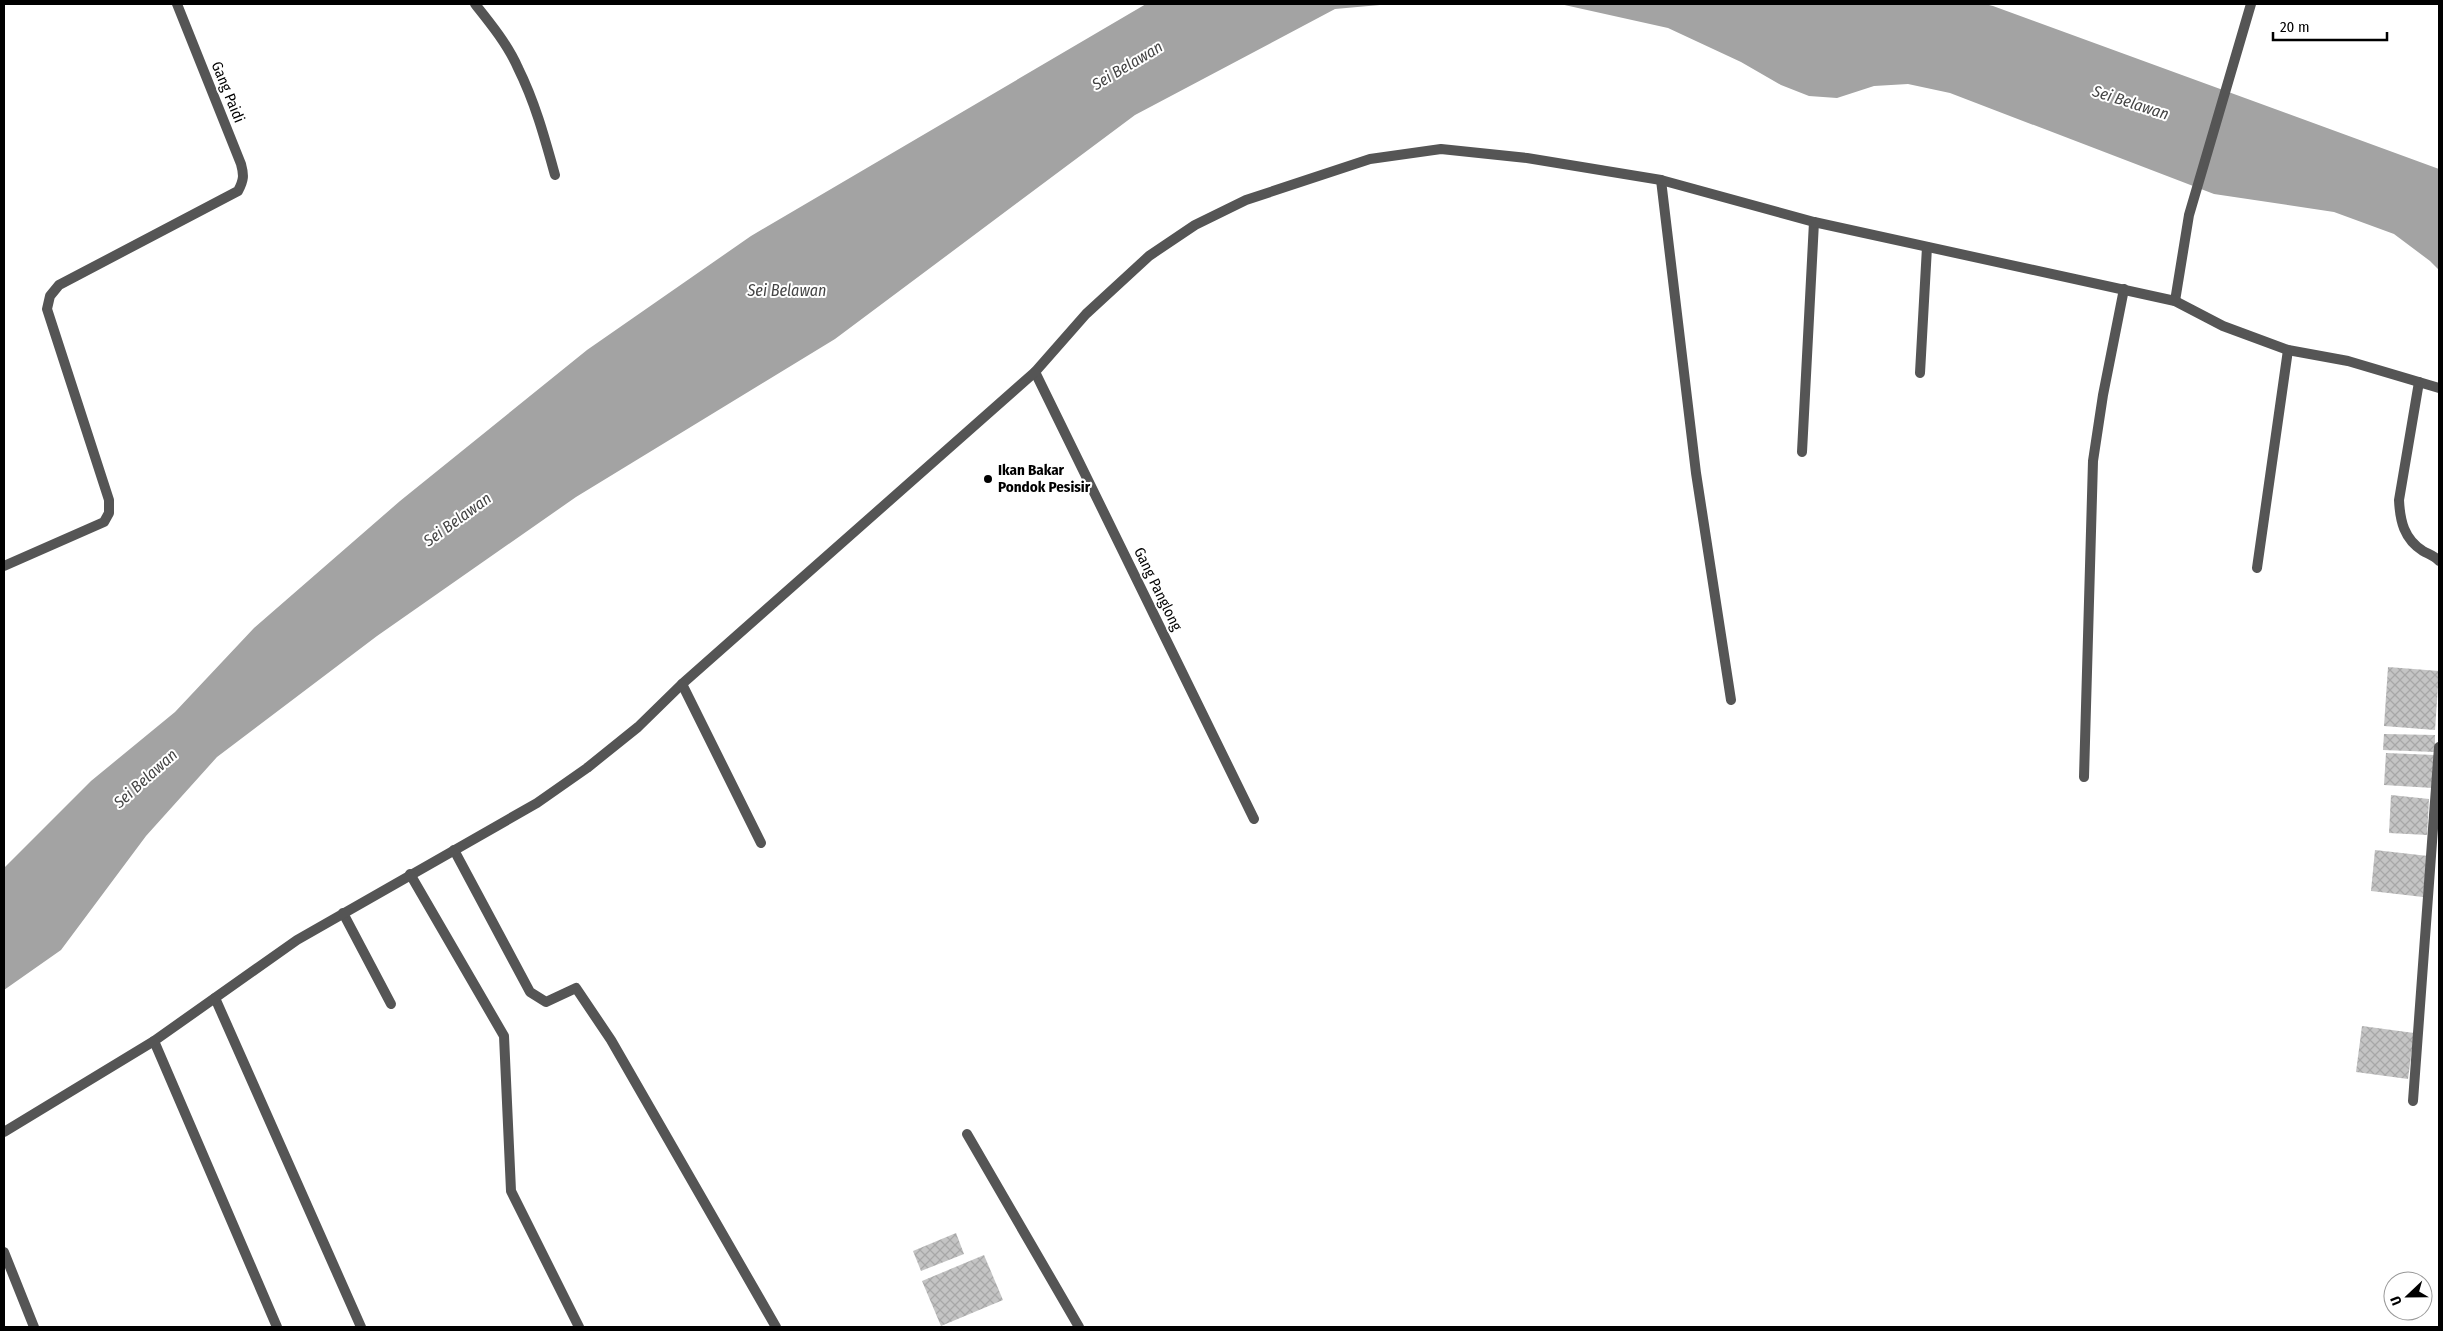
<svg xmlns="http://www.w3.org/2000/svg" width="2443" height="1331" font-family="'Fira Sans Condensed',sans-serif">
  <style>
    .water { fill: #a3a3a3 }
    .building { fill: url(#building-cross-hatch) }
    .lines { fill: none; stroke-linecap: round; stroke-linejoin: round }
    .minor { stroke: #555; stroke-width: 10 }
    .tertiary { stroke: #555; stroke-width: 10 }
    .poi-dot { fill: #000; stroke: #fff; stroke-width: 2 }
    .labels { text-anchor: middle; stroke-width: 4; stroke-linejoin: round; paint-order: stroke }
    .street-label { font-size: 15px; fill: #000; stroke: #fff }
    .poi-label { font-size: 15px; font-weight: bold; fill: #000; stroke: #fff; text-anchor: start }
    .water-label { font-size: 16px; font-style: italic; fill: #444; stroke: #fff }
  </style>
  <defs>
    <pattern id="building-cross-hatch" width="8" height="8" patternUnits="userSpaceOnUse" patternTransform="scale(1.25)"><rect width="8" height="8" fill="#c4c4c4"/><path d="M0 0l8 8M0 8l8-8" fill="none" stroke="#a7a7a7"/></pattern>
  </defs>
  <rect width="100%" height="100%" fill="#fff"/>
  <g class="water">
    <path d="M1146 4H1391L1335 9 1135 115 835 339 576 497 377 636 217 757 146 836 61 950 4 990V868L91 781 175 712 254 628 400 501 587 350 751 236Z"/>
    <path d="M1560 4H1985L1993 6 2439 169V270L2430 261 2394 234 2334 212 2214 194 1950 93 1908 84 1874 86 1837 98 1809 96 1781 85 1741 62 1668 28Z"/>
  </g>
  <g class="building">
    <path d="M2388 667 2439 671 2435 730 2384 726Z"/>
    <path d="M2384 734 2435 735V752L2383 750Z"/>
    <path d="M2386 753 2435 755 2433 788 2384 785Z"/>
    <path d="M2391 795 2429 799 2427 835 2389 833Z"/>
    <path d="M2375 850 2428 856 2423 897 2371 891Z"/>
    <path d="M2362 1026 2414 1033 2408 1079 2356 1072Z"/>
    <path d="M956 1233 964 1254 921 1271 913 1251Z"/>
    <path d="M984 1255 1003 1300 941 1326 922 1281Z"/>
  </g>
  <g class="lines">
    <g class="minor">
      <path d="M475 4C491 24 508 45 518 68 535 102 545 139 555 175"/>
      <path d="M1661 180 1696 473 1731 700"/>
      <path d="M2175 301 2189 215 2251 4"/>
      <path d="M1035 372 1254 819"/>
      <path d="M1920 373 1927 247"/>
      <path d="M2419 382 2399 500C2400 521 2404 539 2423 551 2428 554 2435 556 2439 561"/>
      <path d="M1802 452 1814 222"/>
      <path d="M4 566 104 522 109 513V500L47 309 50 296 59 285 238 191C244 180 244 175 241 164L177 4"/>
      <path d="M2257 568 2288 350"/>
      <path d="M682 684 761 843"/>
      <path d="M2084 777 2093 461 2103 395 2124 289"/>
      <path d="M454 850 530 992 546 1002 576 988 611 1040 776 1327"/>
      <path d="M410 874 504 1036 511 1191 579 1327"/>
      <path d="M343 913 391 1004"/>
      <path d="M215 998 361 1327"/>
      <path d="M154 1041 277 1327"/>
      <path d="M2413 1101 2439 747"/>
      <path d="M967 1134 1079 1327"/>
      <path d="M4 1252 34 1327"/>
    </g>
    <path class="tertiary" d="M4 1132 154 1041 297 940 537 803 587 768 638 727 682 684 1035 372 1086 314 1149 256 1195 225 1246 200 1370 159 1441 149 1527 158 1661 180 1814 222 2175 301 2223 326 2288 350 2348 361 2439 388"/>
  </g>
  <circle class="poi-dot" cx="988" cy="479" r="5"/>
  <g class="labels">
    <g class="street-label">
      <text transform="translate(228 92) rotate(68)" y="5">Gang Paidi</text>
      <text transform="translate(1158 589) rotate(64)" y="5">Gang Panglong</text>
    </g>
    <g class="poi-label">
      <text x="998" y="475">Ikan Bakar<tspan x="998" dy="17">Pondok Pesisir</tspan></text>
    </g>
    <g class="water-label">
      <text transform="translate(1127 65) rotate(-31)" y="6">Sei Belawan</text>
      <text transform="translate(2131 102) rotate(18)" y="6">Sei Belawan</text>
      <text x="787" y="296">Sei Belawan</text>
      <text transform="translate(457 519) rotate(-36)" y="6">Sei Belawan</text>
      <text transform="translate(145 778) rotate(-42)" y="6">Sei Belawan</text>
    </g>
  </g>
  <rect width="2443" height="1331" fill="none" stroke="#000000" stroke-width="10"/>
  <g transform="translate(2408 1296) rotate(248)"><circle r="24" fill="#ffffff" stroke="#999999"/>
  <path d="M0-4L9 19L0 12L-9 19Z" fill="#000000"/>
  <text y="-8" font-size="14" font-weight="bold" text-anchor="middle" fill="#000000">U</text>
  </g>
  <path d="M2273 32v8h114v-8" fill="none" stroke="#000000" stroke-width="2.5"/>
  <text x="2280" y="32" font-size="15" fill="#000000" stroke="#ffffff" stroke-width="4" paint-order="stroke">20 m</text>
</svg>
